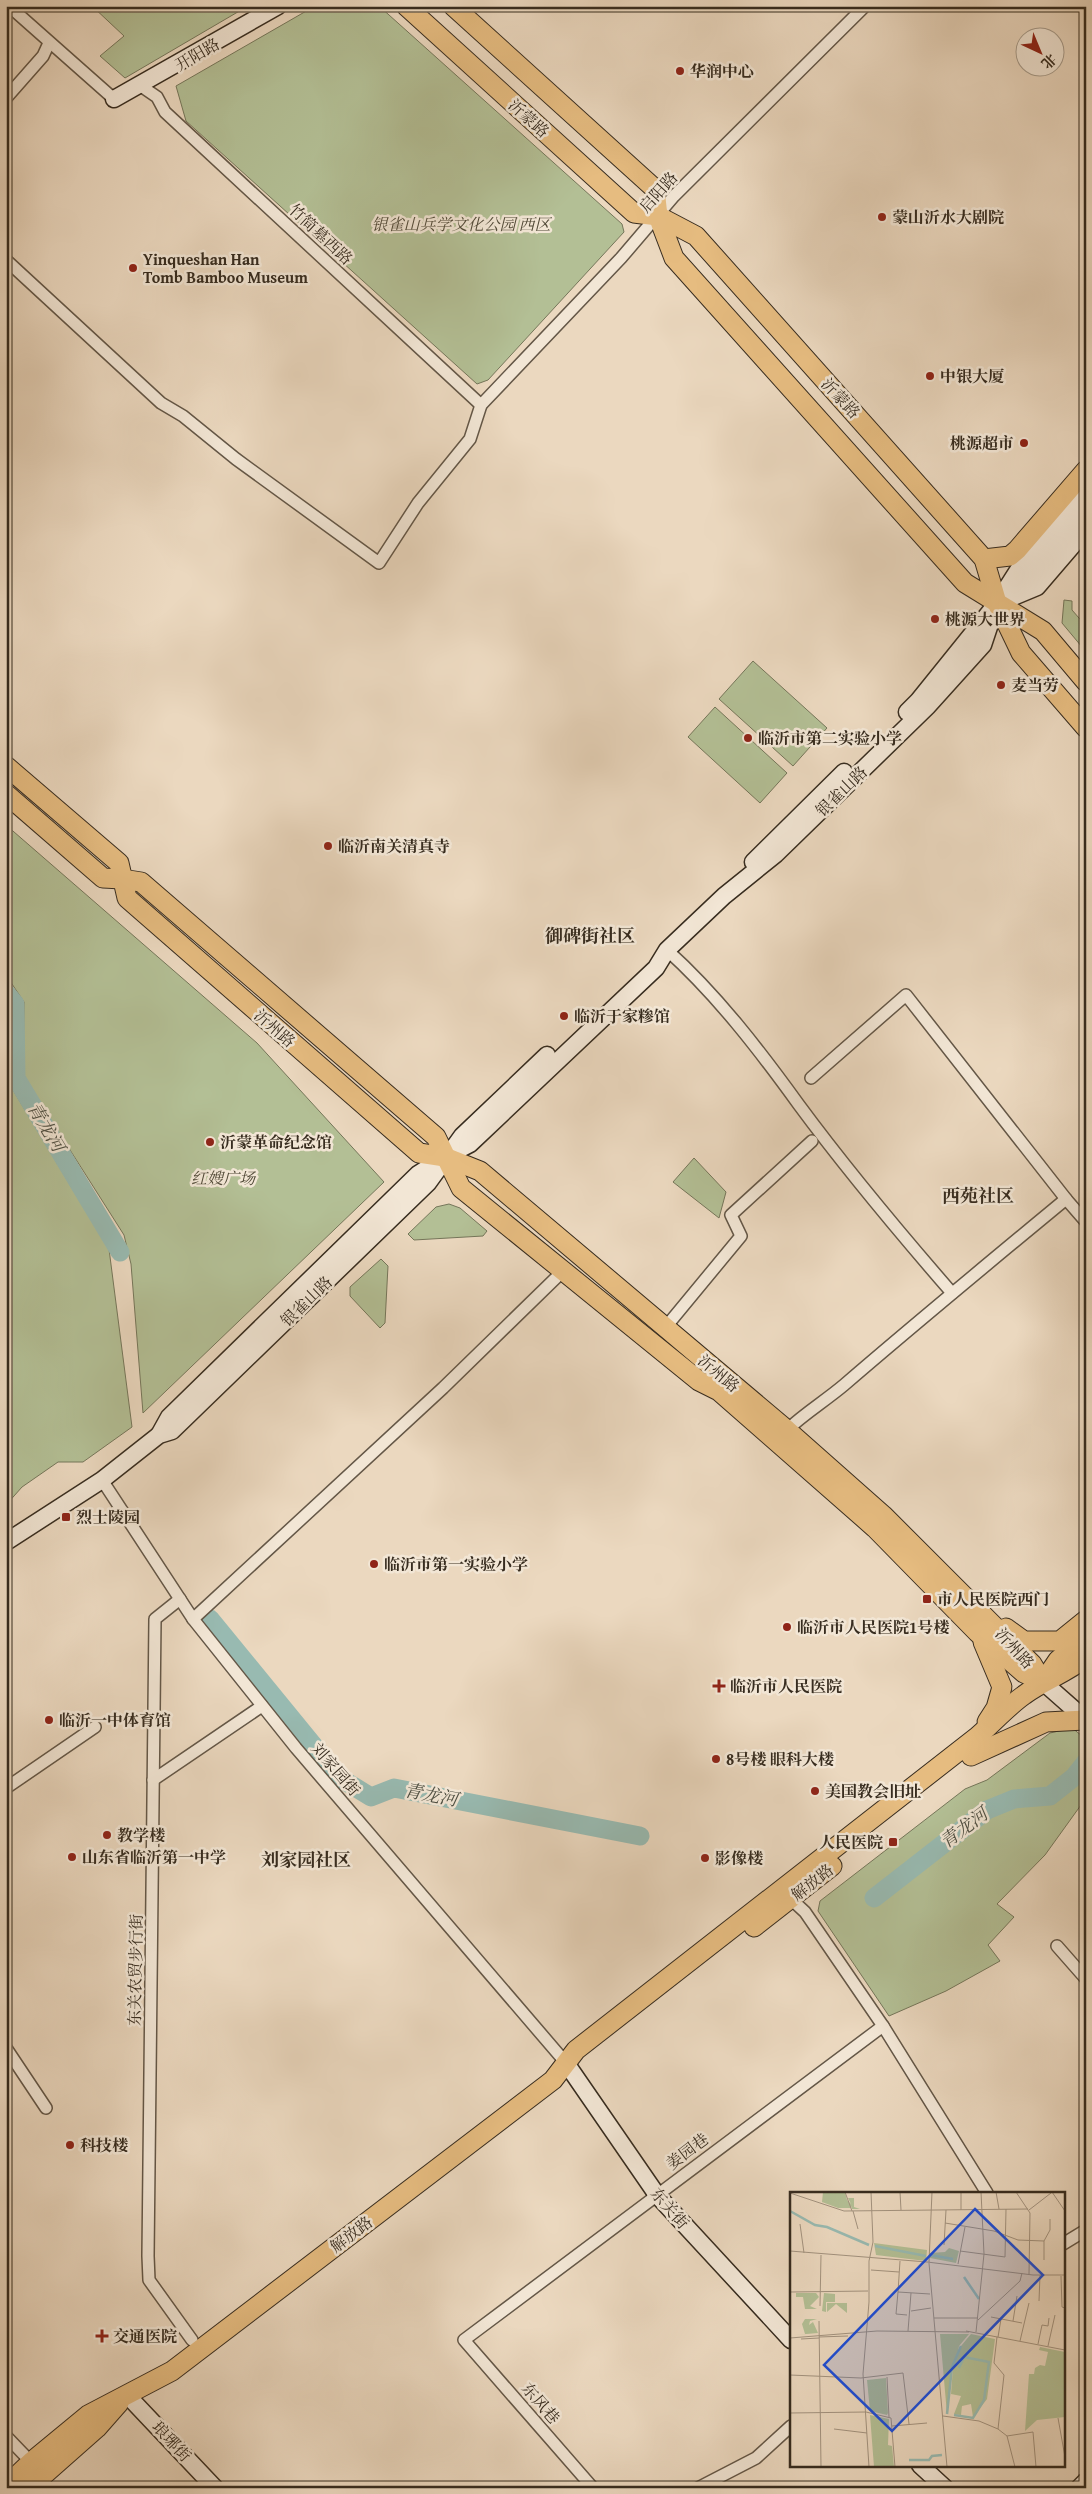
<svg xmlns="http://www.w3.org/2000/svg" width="1092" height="2494" font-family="'Gentium Book Plus','Noto Serif SC',serif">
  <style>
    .green { fill: #b3bf95; stroke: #75765a }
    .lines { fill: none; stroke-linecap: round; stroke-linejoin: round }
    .river { stroke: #98bab1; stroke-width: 19 }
    .street-casing { stroke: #645747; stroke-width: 14 }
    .secondary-casing { stroke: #372c1f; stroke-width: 19 }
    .primary-casing { stroke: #372c1f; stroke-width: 21 }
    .street { stroke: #f2e6d5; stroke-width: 11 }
    .secondary { stroke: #f2e6d5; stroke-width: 16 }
    .primary { stroke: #e6bc80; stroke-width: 19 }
    .poi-dot { fill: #8f2418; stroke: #f2e6d5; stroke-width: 2 }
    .labels { text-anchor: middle; stroke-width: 5; stroke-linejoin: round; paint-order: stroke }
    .street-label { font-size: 16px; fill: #372c1f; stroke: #f2e6d5 }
    .poi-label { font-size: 16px; font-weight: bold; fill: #372c1f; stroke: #f2e6d5; text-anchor: start }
    .park-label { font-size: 16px; font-style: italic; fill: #504937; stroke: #f2e6d5 }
    .neighbourhood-label { font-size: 18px; font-weight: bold; fill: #372c1f; stroke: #f2e6d5 }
    .water-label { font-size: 18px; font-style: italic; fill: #4f5044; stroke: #f2e6d5 }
    .inset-river { fill: none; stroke: #98bab1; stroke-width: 2.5 }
    .inset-road { fill: none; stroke: #a3937f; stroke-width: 1 }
    .view { fill: #1d4ed8; fill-opacity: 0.15; stroke: #1d4ed8; stroke-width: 2.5 }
    .inset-edge { fill: none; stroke: #372c1f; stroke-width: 2.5 }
  </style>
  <rect width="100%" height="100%" fill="#ebd8bf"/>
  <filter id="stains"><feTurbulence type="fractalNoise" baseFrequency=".004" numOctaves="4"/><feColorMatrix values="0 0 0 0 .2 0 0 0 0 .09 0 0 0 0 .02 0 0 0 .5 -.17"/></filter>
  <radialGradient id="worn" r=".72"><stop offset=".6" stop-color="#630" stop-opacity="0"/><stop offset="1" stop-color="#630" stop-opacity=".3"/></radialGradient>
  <g class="green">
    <path d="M92 6H248L125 78 100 56 124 36Z"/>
    <path d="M315 6H379L622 224 624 232 488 380 477 384 186 121 176 86Z"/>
    <path d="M1064 600 1072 601V610L1086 626V643L1082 647 1062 623Z"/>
    <path d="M753 661 827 728 793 766 719 699Z"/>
    <path d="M715 707 787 773 760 803 688 737Z"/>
    <path d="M6 825 257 1043 384 1182 143 1413 131 1264 124 1235 23 1076 24 1002 6 975Z"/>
    <path d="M6 1060 7 1080 109 1249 132 1427 83 1462H58L22 1487 6 1505Z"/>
    <path d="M694 1158 726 1192 719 1218 673 1182Z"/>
    <path d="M449 1204 460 1208 487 1231 483 1236 414 1240 408 1234 436 1207Z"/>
    <path d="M381 1259 388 1266 385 1323 380 1328 350 1296V1287Z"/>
    <path d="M1072 1728 1086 1739V1798L1045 1855 997 1904 1014 1917 988 1945 1000 1961 946 1991 889 2016 818 1911 820 1901 965 1789 987 1780 1050 1733Z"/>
  </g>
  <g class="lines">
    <g class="river">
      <path d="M6 993 15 1004 16 1078 120 1252"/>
      <path d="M210 1619 340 1778 371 1797 394 1788 640 1836"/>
      <path d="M874 1898 987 1810 1014 1799 1050 1796 1074 1777 1086 1762"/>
    </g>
    <defs>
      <g id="street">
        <path d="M9 6 114 99"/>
        <path d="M141 86 157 97 165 112 481 405"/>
        <path d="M6 98 43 56 49 43"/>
        <path d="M6 260 161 403 183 416 236 459 379 563 418 503 470 439 481 405 621 258 674 196 865 6"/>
        <path d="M667 950C717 995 760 1051 799 1105 847 1170 899 1232 952 1293"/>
        <path d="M811 1078 906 995 1066 1199"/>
        <path d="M665 1328 741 1236 731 1215 812 1141"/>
        <path d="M787 1430C805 1413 825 1401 844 1385 917 1322 991 1261 1066 1199L1086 1222"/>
        <path d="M102 1480 193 1619 296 1748 566 2063"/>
        <path d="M180 1599 155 1619 148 2256 149 2280 192 2340"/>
        <path d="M193 1619 443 1388 563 1271"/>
        <path d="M153 1780 262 1706"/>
        <path d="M6 1788 95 1727"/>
        <path d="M791 1899 805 1912 883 2026 987 2193"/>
        <path d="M1057 1946 1086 1979"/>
        <path d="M6 2048 46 2108"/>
        <path d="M1063 2244 1086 2230"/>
        <path d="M6 2436 31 2462"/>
        <path d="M593 2488 464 2340 883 2026"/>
        <path d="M698 2488 756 2458 791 2426"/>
      </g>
      <g id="secondary">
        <path d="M114 99 278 6"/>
        <path d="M1013 597 1037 587 1086 530"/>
        <path d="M907 712 918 701 997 603 1020 567 1086 490"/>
        <path d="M753 862 844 772"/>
        <path d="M159 1435 169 1417 418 1174 445 1157 470 1144 656 968 667 950 724 896 776 854 928 706 983 645 997 603 1029 578 1086 510"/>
        <path d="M6 1542 102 1480 159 1435 172 1431 428 1183 462 1136 547 1055"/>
        <path d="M1043 1682 1086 1720"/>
        <path d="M566 2063 657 2195 791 2340"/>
        <path d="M127 2395 215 2488"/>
        <path d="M920 2465 945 2488"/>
        <path d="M1079 2488 1086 2481"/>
      </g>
      <g id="primary">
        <path d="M406 6 634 213 658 216 696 236 984 559 997 603 1021 653 1086 728"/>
        <path d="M453 6 655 189 658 216 674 258 965 583 1043 631 1086 682"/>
        <path d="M984 559 1010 556 1017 550 1086 470"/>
        <path d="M6 766 119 863 127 898 419 1153 445 1157 480 1171 787 1430 883 1515 1032 1664 1043 1682"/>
        <path d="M6 794 103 878 122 879 141 882 436 1137 461 1188 699 1381 719 1391 875 1528 977 1632 1024 1673 1035 1678"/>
        <path d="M1006 1628 1024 1641H1060L1086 1620"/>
        <path d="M983 1642 1002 1687 996 1708 987 1722"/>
        <path d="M1043 1682 1058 1660 1086 1637"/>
        <path d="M971 1756 1046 1722 1085 1720"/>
        <path d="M754 1927 832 1866"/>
        <path d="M6 2486 31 2462 88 2415 172 2371 553 2080 576 2050 978 1736C993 1723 1007 1707 1024 1695 1044 1680 1067 1673 1086 1657"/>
        <path d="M29 2488 97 2428 119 2403"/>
      </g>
    </defs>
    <use href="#street" class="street-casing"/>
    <use href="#secondary" class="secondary-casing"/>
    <use href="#primary" class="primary-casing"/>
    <use href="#street" class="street"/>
    <use href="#secondary" class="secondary"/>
    <use href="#primary" class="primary"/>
  </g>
  <g class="poi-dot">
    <circle cx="680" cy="71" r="5"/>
    <circle cx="882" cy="217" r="5"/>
    <circle cx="133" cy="268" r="5"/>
    <circle cx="930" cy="376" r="5"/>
    <circle cx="1024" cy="443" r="5"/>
    <circle cx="935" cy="619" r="5"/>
    <circle cx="1001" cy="685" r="5"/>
    <circle cx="748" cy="738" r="5"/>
    <circle cx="328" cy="846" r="5"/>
    <circle cx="564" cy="1016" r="5"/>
    <circle cx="210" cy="1142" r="5"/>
    <rect x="61" y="1512" width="10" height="10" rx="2.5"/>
    <circle cx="374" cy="1564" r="5"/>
    <rect x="922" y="1594" width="10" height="10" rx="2.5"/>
    <circle cx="787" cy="1627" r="5"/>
    <path d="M716.5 1678.5h5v5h5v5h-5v5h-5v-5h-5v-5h5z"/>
    <circle cx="49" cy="1720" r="5"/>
    <circle cx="716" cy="1759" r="5"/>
    <circle cx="815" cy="1791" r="5"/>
    <circle cx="107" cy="1835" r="5"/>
    <rect x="888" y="1837" width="10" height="10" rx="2.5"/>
    <circle cx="72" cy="1857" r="5"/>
    <circle cx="705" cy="1858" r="5"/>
    <circle cx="70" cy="2145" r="5"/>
    <path d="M99.5 2328.5h5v5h5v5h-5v5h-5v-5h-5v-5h5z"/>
  </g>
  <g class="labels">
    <g class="street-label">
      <text transform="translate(197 54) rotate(-30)" y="6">开阳路</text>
      <text transform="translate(529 118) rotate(42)" y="6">沂蒙路</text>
      <text transform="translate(658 192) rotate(-48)" y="6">启阳路</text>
      <text transform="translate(321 234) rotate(43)" y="6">竹简墓西路</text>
      <text transform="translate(841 398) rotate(47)" y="6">沂蒙路</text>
      <text transform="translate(841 791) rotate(-44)" y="6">银雀山路</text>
      <text transform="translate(275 1028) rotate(41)" y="6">沂州路</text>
      <text transform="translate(306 1301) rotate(-44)" y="6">银雀山路</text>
      <text transform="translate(719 1373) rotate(40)" y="6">沂州路</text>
      <text transform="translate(1015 1648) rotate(48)" y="6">沂州路</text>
      <text transform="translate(336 1769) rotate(49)" y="6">刘家园街</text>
      <text transform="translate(812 1882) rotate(-38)" y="6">解放路</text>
      <text transform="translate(135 1970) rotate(-89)" y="6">东关农贸步行街</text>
      <text transform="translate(687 2151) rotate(-37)" y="6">姜园巷</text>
      <text transform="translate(670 2208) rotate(49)" y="6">东关街</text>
      <text transform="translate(351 2234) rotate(-37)" y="6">解放路</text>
      <text transform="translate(541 2403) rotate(49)" y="6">东风巷</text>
      <text transform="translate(172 2441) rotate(47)" y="6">琅琊街</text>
    </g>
    <g class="poi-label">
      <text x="690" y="77">华润中心</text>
      <text x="892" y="223">蒙山沂水大剧院</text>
      <text x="143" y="265">Yinqueshan Han<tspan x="143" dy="18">Tomb Bamboo Museum</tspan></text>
      <text x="940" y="382">中银大厦</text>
      <text x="1014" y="449" text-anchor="end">桃源超市</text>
      <text x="945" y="625">桃源大世界</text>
      <text x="1011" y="691">麦当劳</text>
      <text x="758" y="744">临沂市第二实验小学</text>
      <text x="338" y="852">临沂南关清真寺</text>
      <text x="574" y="1022">临沂于家糁馆</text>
      <text x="220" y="1148">沂蒙革命纪念馆</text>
      <text x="76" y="1523">烈士陵园</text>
      <text x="384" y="1570">临沂市第一实验小学</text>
      <text x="937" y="1605">市人民医院西门</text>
      <text x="797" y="1633">临沂市人民医院1号楼</text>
      <text x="730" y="1692">临沂市人民医院</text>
      <text x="59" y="1726">临沂一中体育馆</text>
      <text x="726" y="1765">8号楼 眼科大楼</text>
      <text x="825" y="1797">美国教会旧址</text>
      <text x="117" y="1841">教学楼</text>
      <text x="883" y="1848" text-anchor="end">人民医院</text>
      <text x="82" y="1863">山东省临沂第一中学</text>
      <text x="715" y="1864">影像楼</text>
      <text x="80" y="2151">科技楼</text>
      <text x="113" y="2342">交通医院</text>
    </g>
    <g class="park-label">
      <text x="461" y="230">银雀山兵学文化公园 西区</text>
      <text x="223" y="1184">红嫂广场</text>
    </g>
    <g class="neighbourhood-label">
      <text x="590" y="942">御碑街社区</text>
      <text x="978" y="1202">西苑社区</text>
      <text x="306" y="1866">刘家园社区</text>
    </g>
    <g class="water-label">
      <text transform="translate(46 1127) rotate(59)" y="6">青龙河</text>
      <text transform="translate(431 1795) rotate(11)" y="6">青龙河</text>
      <text transform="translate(964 1828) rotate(-37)" y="6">青龙河</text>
    </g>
  </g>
  <g transform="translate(790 2192)">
    <rect width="275" height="275" fill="#ebd8bf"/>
    <path d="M33 0H55L57 8 61 12 58 6H64V15L70 17H62L61 14V16H48L32 10ZM84 51 137 58 136 69 86 63ZM159 56 169 59 166 71 140 66 139 61 155 60ZM6 101H26L29 105 20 114 27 117H15L13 105H6ZM34 101 45 102V110H36V120L32 119ZM37 111H57V121L46 112 37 120ZM15 127H27L20 129 19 133 23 130 28 141 5 143 15 142 12 132ZM150 142H179L169 154 166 171 162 175 157 222ZM181 142 205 147 197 207 183 225 181 212 172 214 171 223 164 222 171 204 161 202 163 176 171 154ZM250 155 275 160V225L247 228 235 239 239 182H244L245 176 250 173 255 174 258 160 249 158ZM96 186 98 221 97 223 80 219 77 188ZM80 223 99 227 98 253 102 254 104 275H84Z" fill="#b3bf95"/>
    <path class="inset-river" d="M0 19 25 33 37 35 79 53M85 54 136 64M140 63 163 67M174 85 189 107M157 222 162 175 171 154M164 223 183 226 194 208 199 170 174 165 169 176M119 268H139L142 264 152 263"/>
    <path class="inset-road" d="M55 0 62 19M110 0 111 18M206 0 209 17M226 0 240 21 239 82M262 0 275 19M0 1 54 19 238 17M171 18V0M239 18 261 1M63 19 68 37M155 31 204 39 228 48 254 49M10 32 14 61M154 53 156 18M0 59 137 70 243 83H275M170 59 215 65 216 17M254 68V49L260 38V27M110 69 108 100 140 102M139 70 142 0M139 71 157 275M168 72 175 35M81 78 109 80M271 84 272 115 275 116M0 100 78 99M108 100 106 122 117 123M249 109 250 83M30 114 31 63M121 119 141 116M201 125 232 131M144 126H188M188 128 230 89 232 81M29 129 31 275M223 129 227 104M118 139 121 101M176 139 275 158M186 140 194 62 191 0M29 145 58 144M207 145 204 171 214 183 208 237M208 145 211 127M0 146 87 139 179 140M11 147 29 146M230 149 239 111M248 152 252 133 258 134 259 126M258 154 265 123M0 183 71 186 113 181 119 232M97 185 99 225M0 221 76 220 101 226 105 275M153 224 189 229 208 237 217 244 225 275M268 226 275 265M102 234 137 231M44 237 77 241M217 244 243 240 246 275M79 275 73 182 79 110V69L83 50 81 0"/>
    <path class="view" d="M185 17 253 83 102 239 34 173Z"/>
    <rect width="275" height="275" class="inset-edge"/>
  </g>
  <rect width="1092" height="2494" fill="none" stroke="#ebd8bf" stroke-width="25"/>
  <rect x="8" y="8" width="1077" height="2479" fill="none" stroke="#372c1f" stroke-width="2.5"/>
  <rect x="12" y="12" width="1067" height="2469" fill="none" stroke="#372c1f"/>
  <g transform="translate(1040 52) rotate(136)"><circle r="24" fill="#f2e6d5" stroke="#a79c8c"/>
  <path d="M0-4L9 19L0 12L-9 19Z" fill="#8f2418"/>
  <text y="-8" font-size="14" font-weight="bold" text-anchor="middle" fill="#372c1f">北</text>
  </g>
  <rect width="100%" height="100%" filter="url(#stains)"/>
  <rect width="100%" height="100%" fill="url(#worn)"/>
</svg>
